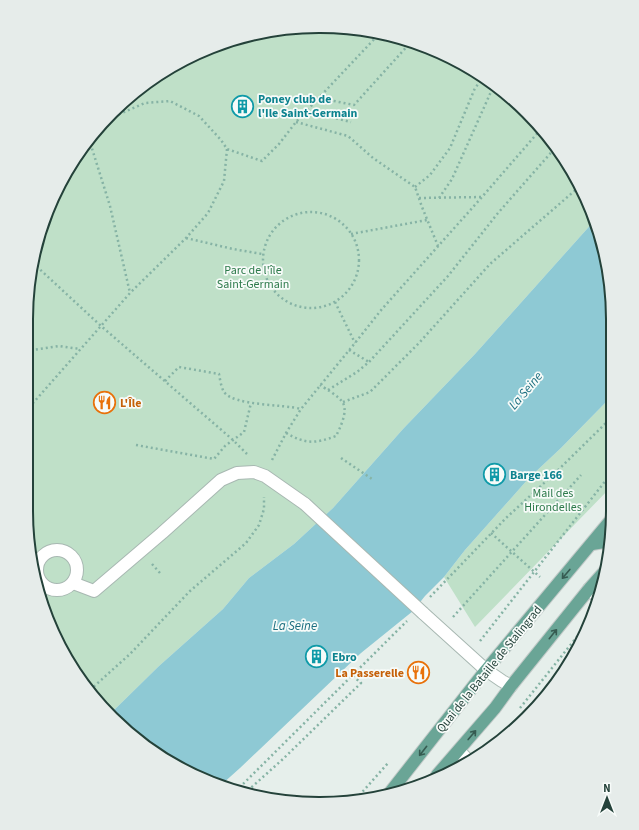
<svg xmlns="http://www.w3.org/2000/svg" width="639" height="830" font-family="'Source Sans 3',sans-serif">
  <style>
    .green { fill: #bfe0c8 }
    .water { fill: #8ec9d4 }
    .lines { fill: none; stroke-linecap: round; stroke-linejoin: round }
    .minor-casing { stroke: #a8b8b2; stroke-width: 14 }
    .major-casing { stroke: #c2cac8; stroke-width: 14 }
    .path { stroke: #86b3a5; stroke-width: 2.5; stroke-dasharray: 2 3; stroke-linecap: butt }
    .minor { stroke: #fff; stroke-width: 12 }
    .major { stroke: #6aa596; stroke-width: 12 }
    .minor-bridge-casing { stroke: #a8b8b2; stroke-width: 14; stroke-linecap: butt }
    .minor-bridge { stroke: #fff; stroke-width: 12 }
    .oneway { stroke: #365b51 }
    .labels { text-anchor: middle; stroke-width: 3.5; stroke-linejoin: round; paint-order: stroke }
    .culture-label { font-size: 12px; font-weight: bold; fill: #0d838f; stroke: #f7fbf9; text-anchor: start }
    .park-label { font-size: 12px; fill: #2d7a4b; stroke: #f7fbf9 }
    .food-label { font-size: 12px; font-weight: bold; fill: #c56008; stroke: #f7fbf9; text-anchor: start }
    .street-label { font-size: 12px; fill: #24423a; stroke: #f7fbf9 }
    .water-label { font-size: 13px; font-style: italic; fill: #1c6f80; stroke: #f7fbf9 }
    .rim { fill: none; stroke: #24423a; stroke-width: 2 }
  </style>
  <rect width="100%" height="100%" fill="#e6efeb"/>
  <g class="green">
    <path d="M320 26 377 32 432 48 483 76 527 112 564 157 595 220 475 354 403 429 333 508 294 544 249 578 223 609 159 666 109 715 65 657 36 587 26 511 27 301 36 243 56 189 87 141 157 75 207 48 262 32Z"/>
    <path d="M610 398V488L475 627 444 577 465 550 529 478 561 448Z"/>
  </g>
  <path class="water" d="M595 220 597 225 611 281 610 398 561 448 529 478 465 550 444 577 425 596 413 611 361 653 240 768 221 785 173 765 112 718 109 715 159 666 223 609 249 578 294 544 333 508 403 429 475 354Z"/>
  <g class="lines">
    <defs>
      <g id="minor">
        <circle cx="57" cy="570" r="20"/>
        <path d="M73 583 94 591 162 533 221 480 237 473 254 472 265 476 305 504"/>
        <path d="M589 589 599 598"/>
        <path d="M423 613 486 670 502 681 511 686"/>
        <path d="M459 751 469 761"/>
      </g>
      <g id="major">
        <path d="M592 544 610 541"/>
        <path d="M437 775 495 708 511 686 589 589 605 571"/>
        <path d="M388 795 486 670 610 521"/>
      </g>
    </defs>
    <use href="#minor" class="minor-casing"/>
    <use href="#major" class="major-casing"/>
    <g class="path">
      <path d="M319 98 354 105 411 42"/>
      <path d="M307 111 351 122"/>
      <path d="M296 122 348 136 373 158 415 187 422 207 438 246"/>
      <path d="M89 139 110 206 130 293"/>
      <path d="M82 148 89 140 117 115 145 103 170 101 199 116 221 140 227 149 262 161 279 144 296 122 380 33"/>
      <path d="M415 187 430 175 450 148 475 88 484 77"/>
      <path d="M419 198 482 197"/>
      <path d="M439 198 452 179 494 85"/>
      <circle cx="311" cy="260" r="48"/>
      <path d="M351 234 427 220"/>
      <path d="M186 238 233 249 262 254"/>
      <path d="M33 263 101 326 233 440 247 454"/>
      <path d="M335 302 355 343"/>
      <path d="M349 350 369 362"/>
      <path d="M26 351 59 346 80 349"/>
      <path d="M165 381 179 367 219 374C220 379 221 387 224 392 234 406 283 404 301 409"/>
      <path d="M328 390 357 372 369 362 448 276 498 213 556 147"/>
      <path d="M343 402 370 392 419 343 490 264 579 187"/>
      <path d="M26 411 130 293 186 238 208 213 224 181 227 149"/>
      <path d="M286 433C306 444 314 444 336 436 340 428 348 412 343 403 340 397 326 389 320 385"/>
      <path d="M136 445 214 459 225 446 244 432 251 403"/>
      <path d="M341 458 372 479"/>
      <path d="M272 460 286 433 301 409 355 343 382 309 482 197 541 129"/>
      <path d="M491 533 540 577"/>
      <path d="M152 564 160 573"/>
      <path d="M430 597 506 518 555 473 610 419"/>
      <path d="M453 617 581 475"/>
      <path d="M480 641 610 475"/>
      <path d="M90 690 130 654 190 591 246 543 259 525 264 509V497"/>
      <path d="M520 708 588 623"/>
      <path d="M236 791 407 621"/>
      <path d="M244 794 283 759 359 685 361 683 353 676"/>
      <path d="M356 799 389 762"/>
    </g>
    <use href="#minor" class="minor"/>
    <use href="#major" class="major"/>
    <defs>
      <path id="minor-bridge" d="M305 504 423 613"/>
    </defs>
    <use href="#minor-bridge" class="minor-bridge-casing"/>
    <use href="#minor-bridge" class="minor-bridge"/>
  </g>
  <defs><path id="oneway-shaft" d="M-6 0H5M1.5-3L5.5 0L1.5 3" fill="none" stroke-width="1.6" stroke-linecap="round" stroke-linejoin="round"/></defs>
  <g class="oneway">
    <use href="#oneway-shaft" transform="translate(566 574) rotate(130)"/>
    <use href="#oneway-shaft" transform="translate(553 634) rotate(-51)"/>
    <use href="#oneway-shaft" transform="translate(472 735) rotate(-50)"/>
    <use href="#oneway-shaft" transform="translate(423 751) rotate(128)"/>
  </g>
  <defs>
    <symbol id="building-ring" viewBox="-11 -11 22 22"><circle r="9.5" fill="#f7fbf9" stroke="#0f9aa8" stroke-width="1.5"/><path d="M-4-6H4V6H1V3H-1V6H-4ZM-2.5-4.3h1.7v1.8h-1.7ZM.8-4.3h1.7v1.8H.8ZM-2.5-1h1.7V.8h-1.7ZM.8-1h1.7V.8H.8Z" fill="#0f9aa8"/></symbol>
    <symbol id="restaurant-ring" viewBox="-11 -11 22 22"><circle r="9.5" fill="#f7fbf9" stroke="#e8710a" stroke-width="1.5"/><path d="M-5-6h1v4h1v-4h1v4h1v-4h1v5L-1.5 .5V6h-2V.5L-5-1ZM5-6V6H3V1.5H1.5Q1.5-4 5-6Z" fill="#e8710a"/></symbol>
  </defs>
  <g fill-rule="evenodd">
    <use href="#building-ring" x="230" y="94" width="25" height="25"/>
    <use href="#restaurant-ring" x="92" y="390" width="25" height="25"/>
    <use href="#building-ring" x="482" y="462" width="25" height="25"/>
    <use href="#building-ring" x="304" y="644" width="25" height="25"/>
    <use href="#restaurant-ring" x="406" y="660" width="25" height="25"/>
  </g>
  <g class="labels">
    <g class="culture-label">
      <text x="258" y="103">Poney club de<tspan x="258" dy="14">l'Ile Saint-Germain</tspan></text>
      <text x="510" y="479">Barge 166</text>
      <text x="332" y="661">Ebro</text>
    </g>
    <g class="park-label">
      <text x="253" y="274">Parc de l'île<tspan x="253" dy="14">Saint-Germain</tspan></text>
      <text x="553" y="497">Mail des<tspan x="553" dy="14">Hirondelles</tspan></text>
    </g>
    <g class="food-label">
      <text x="120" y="407">L'Île</text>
      <text x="404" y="677" text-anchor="end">La Passerelle</text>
    </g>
    <g class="street-label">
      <text transform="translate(489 669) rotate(-51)" y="4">Quai de la Bataille de Stalingrad</text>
    </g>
    <g class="water-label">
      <text transform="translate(525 390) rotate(-50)" y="5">La Seine</text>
      <text x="295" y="630">La Seine</text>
    </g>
  </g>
  <path d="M0 0H639V830H0ZM319 33H320A286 286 0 0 1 606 319V511A286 286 0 0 1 320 797H319A286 286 0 0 1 33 511V319A286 286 0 0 1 319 33Z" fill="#e6ecea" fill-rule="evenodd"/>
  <path class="rim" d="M319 33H320A286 286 0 0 1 606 319V511A286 286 0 0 1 320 797H319A286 286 0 0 1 33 511V319A286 286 0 0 1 319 33Z"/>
  <g transform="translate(607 798)" stroke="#f7fbf9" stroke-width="3" paint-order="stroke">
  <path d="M0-3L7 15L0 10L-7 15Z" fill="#24423a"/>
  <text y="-6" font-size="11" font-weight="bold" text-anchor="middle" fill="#24423a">N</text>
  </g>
</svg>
